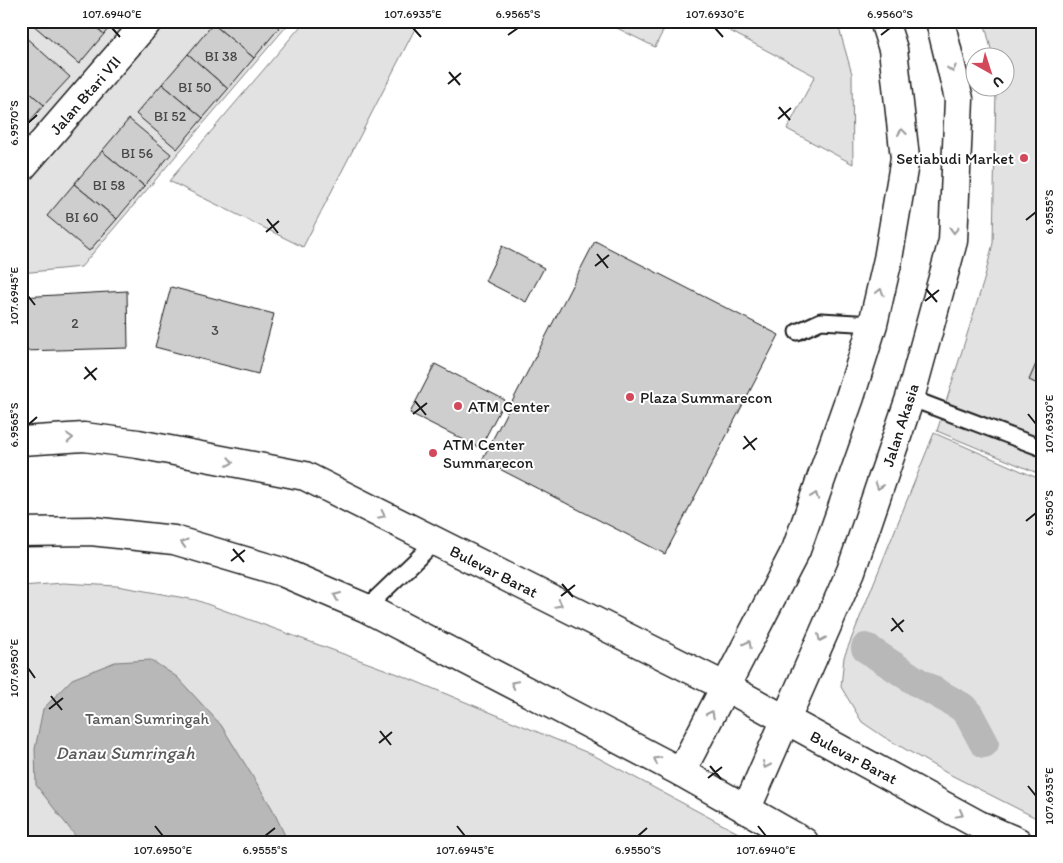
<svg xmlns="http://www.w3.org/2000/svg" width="1063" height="863" font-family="Itim,sans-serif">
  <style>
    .green { fill: #e2e2e2; stroke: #7f7f7f }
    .water { fill: #b8b8b8; stroke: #7a7a7a }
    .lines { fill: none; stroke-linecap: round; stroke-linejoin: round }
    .canal { stroke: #b8b8b8; stroke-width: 30 }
    .building { fill: #cecece; stroke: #1c1c1c }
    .lane-casing { stroke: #1c1c1c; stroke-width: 19 }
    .street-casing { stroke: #1c1c1c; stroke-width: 31 }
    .secondary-casing { stroke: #1c1c1c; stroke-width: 31 }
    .lane { stroke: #fff; stroke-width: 15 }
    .street { stroke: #fff; stroke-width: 28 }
    .secondary { stroke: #fff; stroke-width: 28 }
    .oneway { stroke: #999 }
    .ticks { fill: none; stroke: #1c1c1c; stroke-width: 2 }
    .poi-dot { fill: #d1495b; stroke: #fff; stroke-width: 2 }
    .labels { text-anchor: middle; stroke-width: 4; stroke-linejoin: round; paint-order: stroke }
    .number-label { font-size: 14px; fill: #484848 }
    .street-label { font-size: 16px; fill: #1c1c1c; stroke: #fff }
    .poi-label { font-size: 16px; fill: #1c1c1c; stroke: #fff; text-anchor: start }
    .park-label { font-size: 16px; fill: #575757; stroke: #fff }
    .water-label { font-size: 18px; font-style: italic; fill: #5a5a5a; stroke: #fff }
    .neatline { fill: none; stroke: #1c1c1c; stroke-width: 2 }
    .ticks-label { font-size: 12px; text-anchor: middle; fill: #1c1c1c }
  </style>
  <rect width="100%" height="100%" fill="#fff"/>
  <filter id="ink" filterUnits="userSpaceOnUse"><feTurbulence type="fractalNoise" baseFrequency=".02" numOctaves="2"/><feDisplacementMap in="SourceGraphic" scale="10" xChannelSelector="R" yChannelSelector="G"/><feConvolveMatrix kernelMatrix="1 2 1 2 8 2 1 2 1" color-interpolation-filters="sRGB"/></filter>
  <g filter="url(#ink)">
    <g class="green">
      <path d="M21 21H291L81 267 21 273Z"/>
      <path d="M305 21H419L303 247 169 181Z"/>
      <path d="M603 21H668L655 47Z"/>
      <path d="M711 21H837L852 74 853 164 787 129 815 76Z"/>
      <path d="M984 21H1042V475L937 431 984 280 993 243 996 88H1006V58L993 57Z"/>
      <path d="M934 433 1042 480V821L945 772 884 737 862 722 841 687 844 657Z"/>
      <path d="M63 583 117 586 196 600 398 674 593 755 755 842H21V586Z"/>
    </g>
    <path class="water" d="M151 660 177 677 221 725 272 808 288 842H80L36 785 35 749 43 709 72 679 115 662Z"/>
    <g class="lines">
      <path class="canal" d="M866 648 919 683 962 707 969 715 984 743"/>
    </g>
    <g class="building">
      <path d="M35 21H89L104 34 79 64 32 24Z"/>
      <path d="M89 21H115L104 34Z"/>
      <path d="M215 21H271L279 28 254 58 213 24Z"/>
      <path d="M213 24 254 58 228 89 188 54Z"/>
      <path d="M23 35 70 77 44 105 21 85V37Z"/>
      <path d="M188 54 228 89 203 118 162 84Z"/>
      <path d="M162 84 203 118 177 149 136 114Z"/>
      <path d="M21 85 44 105 21 131Z"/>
      <path d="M129 119 171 154 144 186 102 151Z"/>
      <path d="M102 151 144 186 117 219 74 184Z"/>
      <path d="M74 184 117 219 89 251 47 216Z"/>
      <path d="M595 241 779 335 665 554 482 460Z"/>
      <path d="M502 246 544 268 526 302 485 281Z"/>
      <path d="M171 287 274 314 258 374 155 347Z"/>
      <path d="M127 291 128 348 23 351 21 297Z"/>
      <path d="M1042 350V386L1029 380Z"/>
      <path d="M435 364 505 400 480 448 410 413Z"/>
    </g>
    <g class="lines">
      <defs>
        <g id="lane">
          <path d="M797 332 821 321 873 324"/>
          <path d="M910 398 1042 448"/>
          <path d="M366 608 436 541"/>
        </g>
        <path id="street" d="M21 168 148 21"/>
        <g id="secondary">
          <path d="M21 441 84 437 138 444 305 476 726 687 979 825 1018 842"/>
          <path d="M21 532 91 531 174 540 282 572 366 608 534 695 681 772 804 842"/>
          <path d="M681 772 796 550 850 397 873 324 888 259 905 158 893 49 884 21"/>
          <path d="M746 810 851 571 910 398 953 241 959 99 940 21"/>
        </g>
      </defs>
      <use href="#lane" class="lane-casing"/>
      <use href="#street" class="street-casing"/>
      <use href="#secondary" class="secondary-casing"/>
      <use href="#lane" class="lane"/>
      <use href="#street" class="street"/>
      <use href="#secondary" class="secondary"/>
    </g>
    <defs><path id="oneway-chevron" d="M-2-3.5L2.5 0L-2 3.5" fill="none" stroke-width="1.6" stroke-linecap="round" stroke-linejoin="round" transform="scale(1.25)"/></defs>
    <g class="oneway">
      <use href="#oneway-chevron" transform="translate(952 69) rotate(76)"/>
      <use href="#oneway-chevron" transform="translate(902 132) rotate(-97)"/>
      <use href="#oneway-chevron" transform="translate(954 230) rotate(92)"/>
      <use href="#oneway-chevron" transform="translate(880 292) rotate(-77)"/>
      <use href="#oneway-chevron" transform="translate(70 438) rotate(-4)"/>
      <use href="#oneway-chevron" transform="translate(230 462) rotate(11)"/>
      <use href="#oneway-chevron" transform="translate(879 486) rotate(109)"/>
      <use href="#oneway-chevron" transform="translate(815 496) rotate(-70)"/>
      <use href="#oneway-chevron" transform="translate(382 515) rotate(26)"/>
      <use href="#oneway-chevron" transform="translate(184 543) rotate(-164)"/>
      <use href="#oneway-chevron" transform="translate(337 596) rotate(-156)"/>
      <use href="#oneway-chevron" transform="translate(559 604) rotate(27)"/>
      <use href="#oneway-chevron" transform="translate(821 638) rotate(114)"/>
      <use href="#oneway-chevron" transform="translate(748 644) rotate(-63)"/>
      <use href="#oneway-chevron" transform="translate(514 684) rotate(-153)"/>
      <use href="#oneway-chevron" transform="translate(711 714) rotate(-63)"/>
      <use href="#oneway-chevron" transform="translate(657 760) rotate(-152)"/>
      <use href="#oneway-chevron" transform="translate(766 765) rotate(114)"/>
      <use href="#oneway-chevron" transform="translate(960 814) rotate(29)"/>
    </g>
  </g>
  <path class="ticks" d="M112 28 120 37M413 28 421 37M715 28 723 37M508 35 518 28M881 35 890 28M449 72 460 85M448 84 461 73M779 107 790 120M778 119 791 108M28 123 37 115M267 219 278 233M1026 220 1036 212M266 232 279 221M597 254 608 268M595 266 609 255M926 289 937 302M28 296 35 305M925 301 939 290M85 367 96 380M84 379 97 368M415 401 426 415M413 414 427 403M1028 414 1036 424M28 425 37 417M744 436 755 450M743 449 757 438M1026 521 1036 513M233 549 244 562M231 561 245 550M562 584 573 597M561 596 575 585M892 618 903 632M891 631 904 620M28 668 35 678M51 696 62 710M49 709 63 698M380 731 391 745M379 743 392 732M710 766 721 779M708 778 722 767M1028 786 1036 796M155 826 163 836M457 826 465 836M758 826 766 836M265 836 275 828M638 836 647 828"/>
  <g class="poi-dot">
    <circle cx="1024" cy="158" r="5"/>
    <circle cx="630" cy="397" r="5"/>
    <circle cx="458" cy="406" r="5"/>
    <circle cx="433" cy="453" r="5"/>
  </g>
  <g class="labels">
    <g class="number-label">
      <text x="221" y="61">BI 38</text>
      <text x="195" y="92">BI 50</text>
      <text x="170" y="121">BI 52</text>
      <text x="137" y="158">BI 56</text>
      <text x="109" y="190">BI 58</text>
      <text x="82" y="222">BI 60</text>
      <text x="75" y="328">2</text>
      <text x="215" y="335">3</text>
    </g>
    <g class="street-label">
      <text transform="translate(85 95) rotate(-49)" y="6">Jalan Btari VII</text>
      <text transform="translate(900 425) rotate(-72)" y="6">Jalan Akasia</text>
      <text transform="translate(494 571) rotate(27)" y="6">Bulevar Barat</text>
      <text transform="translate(854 757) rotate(28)" y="6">Bulevar Barat</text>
    </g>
    <g class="poi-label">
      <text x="1014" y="164" text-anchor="end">Setiabudi Market</text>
      <text x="640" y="403">Plaza Summarecon</text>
      <text x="468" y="412">ATM Center</text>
      <text x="443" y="450">ATM Center<tspan x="443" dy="18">Summarecon</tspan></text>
    </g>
    <g class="park-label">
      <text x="147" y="724">Taman Sumringah</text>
    </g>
    <g class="water-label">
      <text x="125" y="759">Danau Sumringah</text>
    </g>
  </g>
  <rect width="1063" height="863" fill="none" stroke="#fff" stroke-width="55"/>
  <g transform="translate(990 72) rotate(141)"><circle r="24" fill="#ffffff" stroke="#a4a4a4"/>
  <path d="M0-4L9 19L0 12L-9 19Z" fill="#d1495b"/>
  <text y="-8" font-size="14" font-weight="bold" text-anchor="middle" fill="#1c1c1c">U</text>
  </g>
  <rect x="28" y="28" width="1008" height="808" class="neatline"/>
  <g class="ticks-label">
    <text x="112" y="18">107.6940°E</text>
    <text x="413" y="18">107.6935°E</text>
    <text x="518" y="18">6.9565°S</text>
    <text x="715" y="18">107.6930°E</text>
    <text x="890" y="18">6.9560°S</text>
    <text transform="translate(14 123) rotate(-90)" y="4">6.9570°S</text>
    <text transform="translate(1049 212) rotate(-90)" y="4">6.9555°S</text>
    <text transform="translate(14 296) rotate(-90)" y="4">107.6945°E</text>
    <text transform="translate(1049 424) rotate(-90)" y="4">107.6930°E</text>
    <text transform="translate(14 425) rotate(-90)" y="4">6.9565°S</text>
    <text transform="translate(1049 513) rotate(-90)" y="4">6.9550°S</text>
    <text transform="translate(14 668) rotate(-90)" y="4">107.6950°E</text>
    <text transform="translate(1049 796) rotate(-90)" y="4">107.6935°E</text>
    <text x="163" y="854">107.6950°E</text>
    <text x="265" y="854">6.9555°S</text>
    <text x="465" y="854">107.6945°E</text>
    <text x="638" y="854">6.9550°S</text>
    <text x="766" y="854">107.6940°E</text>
  </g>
</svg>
